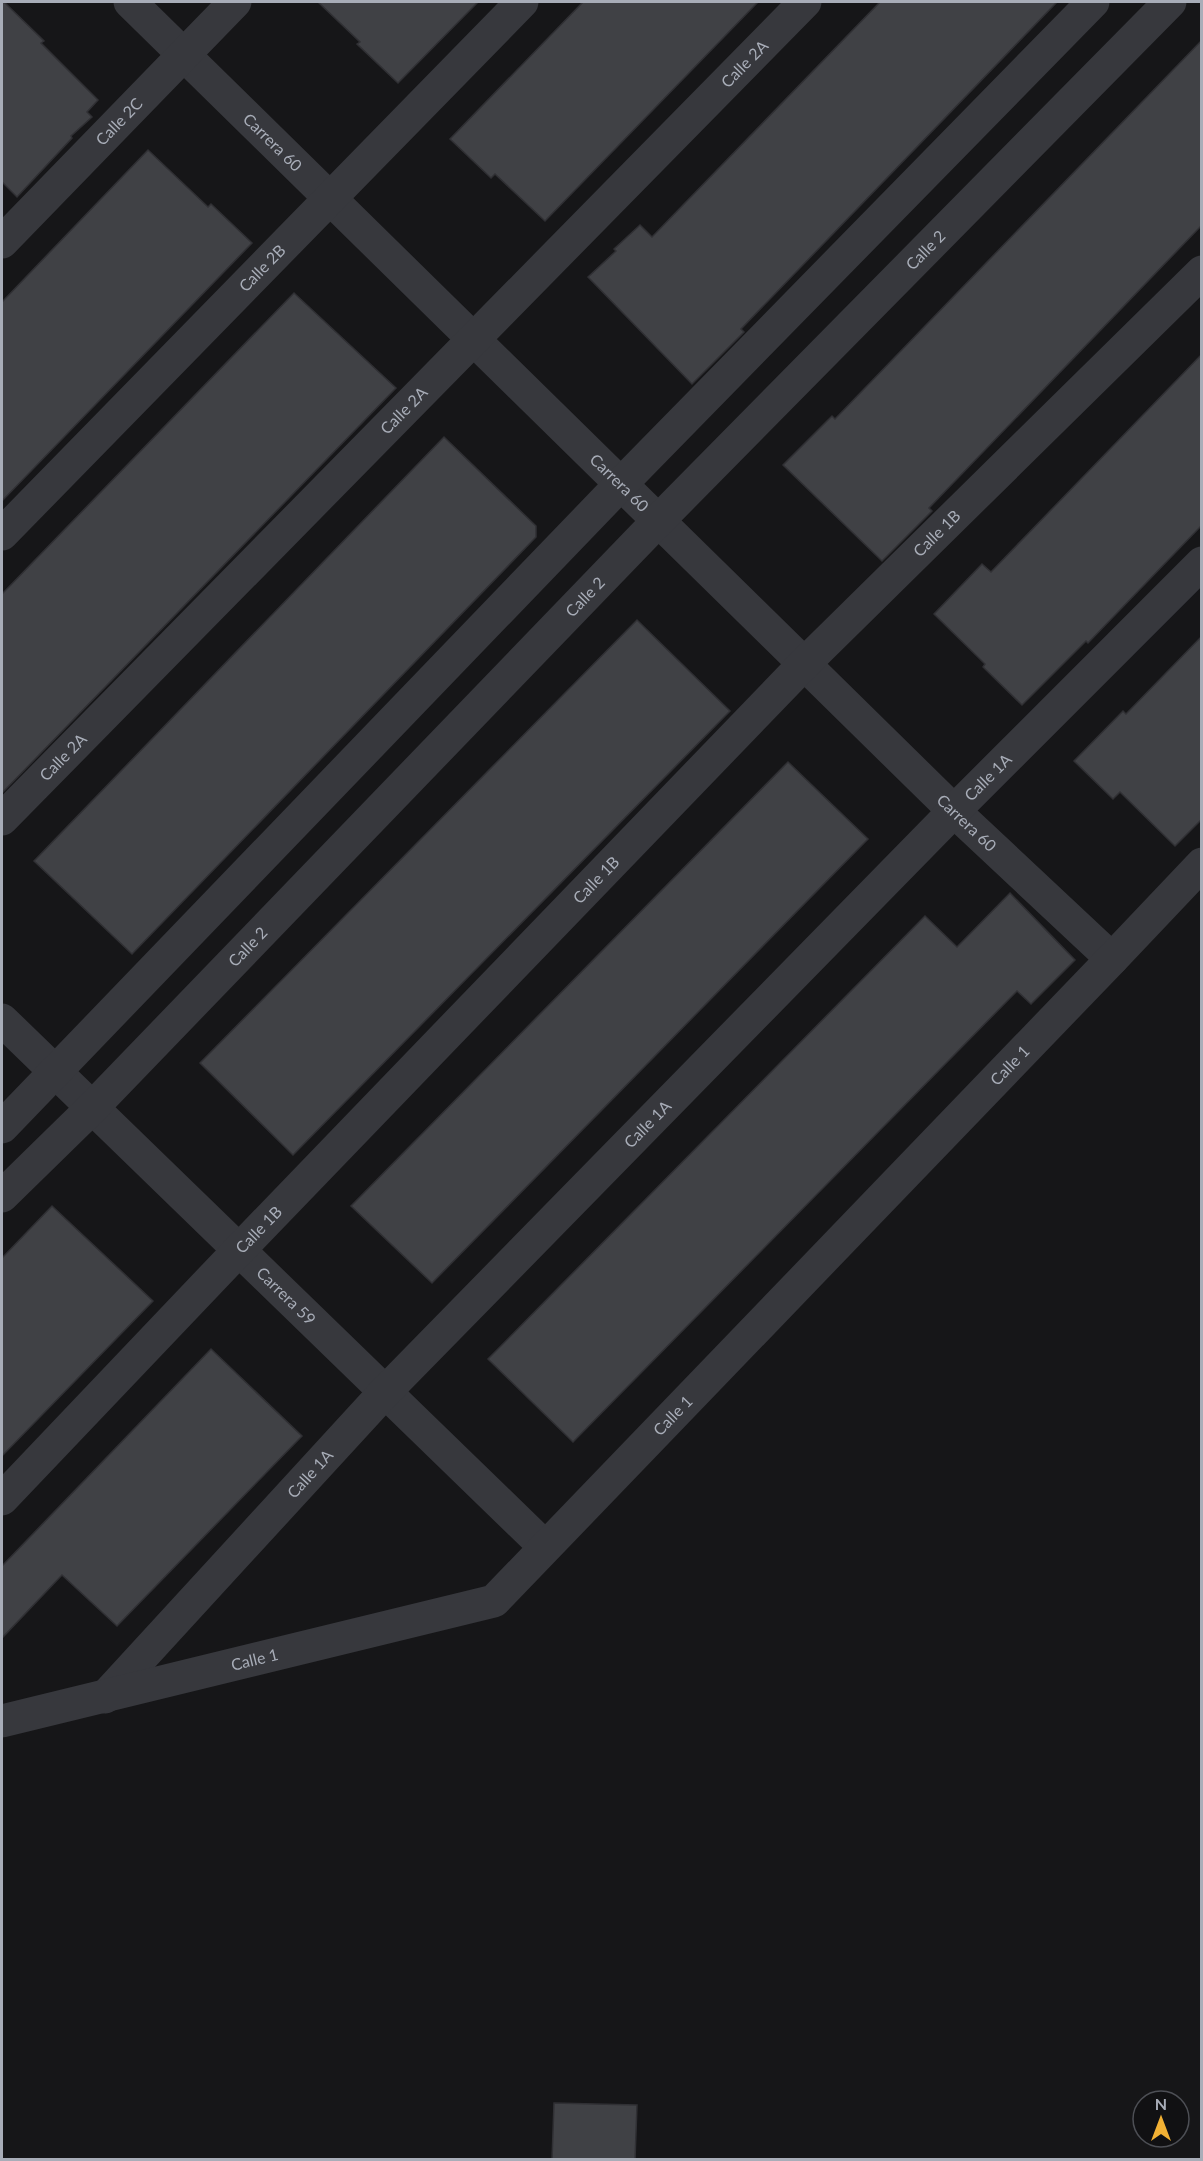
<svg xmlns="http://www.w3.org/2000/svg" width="1203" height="2161" font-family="Lato,sans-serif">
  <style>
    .building { fill: #404145; stroke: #303034; stroke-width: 1.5 }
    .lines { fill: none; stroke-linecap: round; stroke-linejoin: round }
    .minor { stroke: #37383d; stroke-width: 33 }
    .labels { text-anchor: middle; stroke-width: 5; stroke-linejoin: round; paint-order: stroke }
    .street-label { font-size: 16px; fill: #a8adb8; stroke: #111113 }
  </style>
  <rect width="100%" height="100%" fill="#161618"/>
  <g class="building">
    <path d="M2 2H4L44 41 41 43 98 100 87 112 92 117 71 136 72 138 17 197 2 182Z"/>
    <path d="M318 2H478L398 83 357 44 360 42Z"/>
    <path d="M583 2H758L545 221 495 174 491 178 450 139Z"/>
    <path d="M880 2H1057L741 329 744 332 692 384 588 277 616 251 614 249 640 225 652 237Z"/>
    <path d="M1202 40V225L929 508 932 511 882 561 783 465 832 416 835 419Z"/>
    <path d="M148 150 208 207 211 204 252 243 2 501V302Z"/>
    <path d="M294 293 396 388 2 793V594Z"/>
    <path d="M1202 354V525L1088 643 1086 641 1022 705 983 667 985 664 934 614 982 564 991 572Z"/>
    <path d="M444 437 536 526V537L132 954 34 861Z"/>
    <path d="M637 620 730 711 293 1155 200 1063Z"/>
    <path d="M1202 636V819L1175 846 1120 792 1113 799 1074 761 1123 711 1126 714Z"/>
    <path d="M788 762 868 839 432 1283 351 1206Z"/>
    <path d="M1010 893 1075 960 1031 1004 1017 991 573 1442 488 1359 925 916 957 947Z"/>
    <path d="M52 1206 153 1301 2 1456V1258Z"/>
    <path d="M211 1349 302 1436 117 1626 62 1575 2 1638V1566Z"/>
    <path d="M554 2103 637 2105 635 2160H552Z"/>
  </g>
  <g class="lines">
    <g class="minor">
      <path id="s1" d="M130 2 954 811 1112 959"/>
      <path id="s2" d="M2 242 235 2"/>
      <path id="s3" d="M2 534 522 2"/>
      <path id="s4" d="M2 819 805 2"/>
      <path id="s5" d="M2 1020 545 1547"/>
      <path d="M2 1127 621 484 1093 2"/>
      <path id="s6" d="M2 1196 92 1108 658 521 1170 2"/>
      <path id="s7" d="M2 1499 238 1251 804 664 1202 272"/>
      <path id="s8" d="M105 1697 384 1393 954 811 1202 563"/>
      <path id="s9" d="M2 1721 494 1601 1112 959 1202 864"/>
    </g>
  </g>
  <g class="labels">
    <g class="street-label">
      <text dy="6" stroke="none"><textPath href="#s4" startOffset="1059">Calle 2A</textPath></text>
      <text dy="6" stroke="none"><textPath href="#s2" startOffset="168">Calle 2C</textPath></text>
      <text dy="6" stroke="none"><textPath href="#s1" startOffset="200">Carrera 60</textPath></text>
      <text dy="6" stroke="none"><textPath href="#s6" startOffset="1322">Calle 2</textPath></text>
      <text dy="6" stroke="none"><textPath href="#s3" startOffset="372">Calle 2B</textPath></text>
      <text dy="6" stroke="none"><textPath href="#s4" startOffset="573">Calle 2A</textPath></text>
      <text dy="6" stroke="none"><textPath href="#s1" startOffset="686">Carrera 60</textPath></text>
      <text dy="6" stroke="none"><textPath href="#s7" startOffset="1344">Calle 1B</textPath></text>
      <text dy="6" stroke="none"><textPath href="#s6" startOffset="836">Calle 2</textPath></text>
      <text dy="6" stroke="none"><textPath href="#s4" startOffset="87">Calle 2A</textPath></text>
      <text dy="6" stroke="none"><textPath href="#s8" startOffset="1275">Calle 1A</textPath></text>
      <text dy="6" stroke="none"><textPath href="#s1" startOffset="1172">Carrera 60</textPath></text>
      <text dy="6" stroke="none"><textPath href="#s7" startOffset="858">Calle 1B</textPath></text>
      <text dy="6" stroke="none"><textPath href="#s6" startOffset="350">Calle 2</textPath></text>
      <text dy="6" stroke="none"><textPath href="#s9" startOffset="1250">Calle 1</textPath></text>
      <text dy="6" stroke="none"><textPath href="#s8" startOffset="789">Calle 1A</textPath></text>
      <text dy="6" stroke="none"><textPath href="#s7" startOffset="372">Calle 1B</textPath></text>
      <text dy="6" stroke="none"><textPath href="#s5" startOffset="396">Carrera 59</textPath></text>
      <text dy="6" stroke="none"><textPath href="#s9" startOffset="764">Calle 1</textPath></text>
      <text dy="6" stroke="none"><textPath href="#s8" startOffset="303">Calle 1A</textPath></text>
      <text dy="6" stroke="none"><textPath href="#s9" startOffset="260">Calle 1</textPath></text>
    </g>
  </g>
  <rect width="1203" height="2161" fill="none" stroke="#a8adb8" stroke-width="6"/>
  <g transform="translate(1161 2119)"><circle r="28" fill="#111113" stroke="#4d4f55" stroke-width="1.5"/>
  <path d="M0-4.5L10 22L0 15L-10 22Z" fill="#f2b134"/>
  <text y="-9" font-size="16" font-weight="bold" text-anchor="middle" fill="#a8adb8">N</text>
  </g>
</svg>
